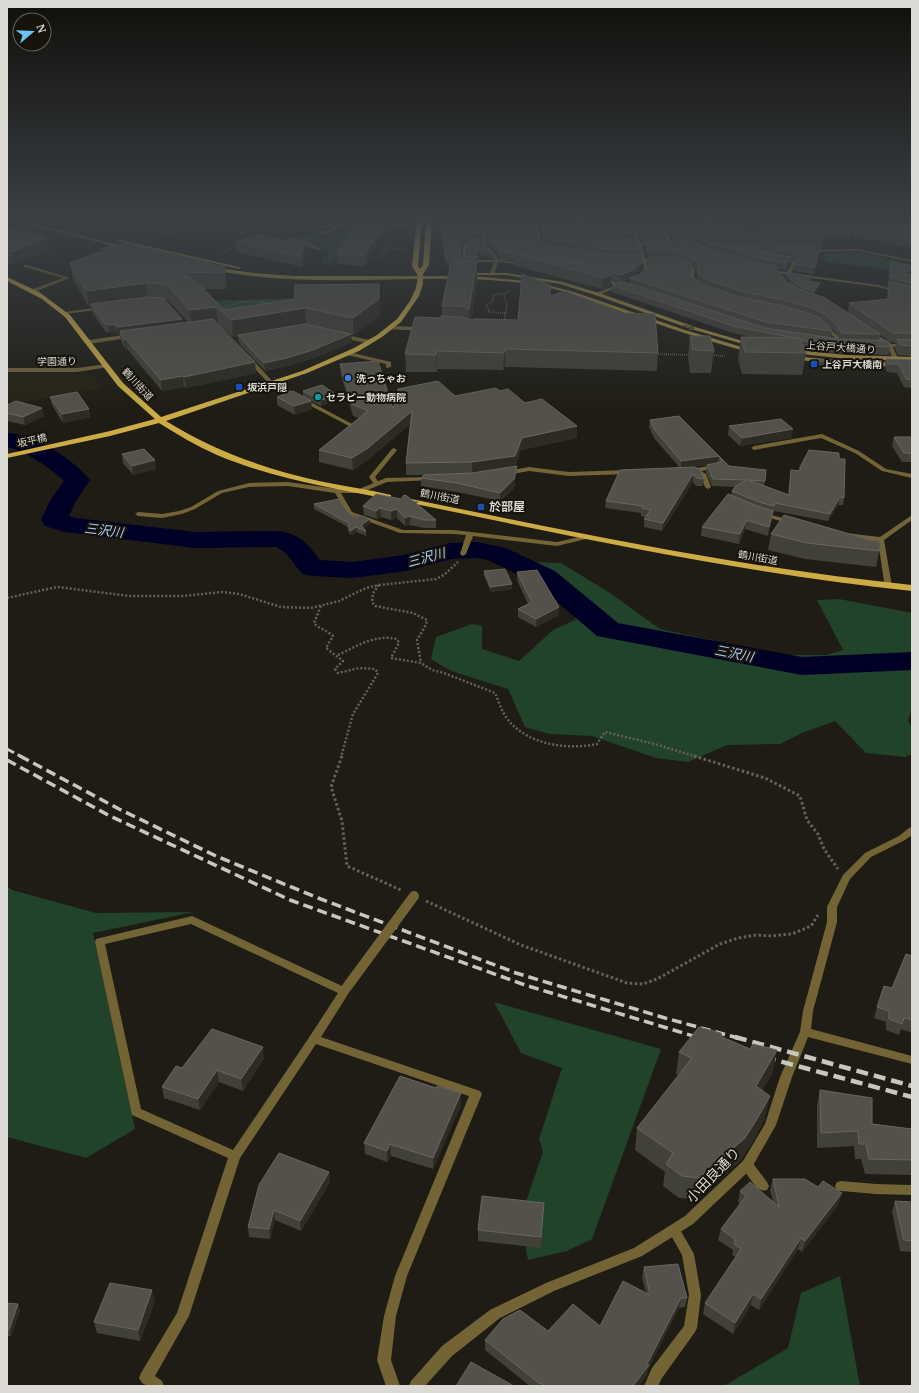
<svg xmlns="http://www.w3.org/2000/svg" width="919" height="1393" font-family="'PT Serif','Noto Sans JP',serif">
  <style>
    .built { fill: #252214 }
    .green { fill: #20432a }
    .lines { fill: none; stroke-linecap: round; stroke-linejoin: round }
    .stream { stroke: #42415b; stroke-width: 3 }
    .river { fill: #000027; fill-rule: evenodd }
    .path-far2 { stroke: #64625b; stroke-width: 1.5; stroke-dasharray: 1 1; stroke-linecap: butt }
    .path-far1 { stroke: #64625b; stroke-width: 2.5; stroke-dasharray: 2 2; stroke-linecap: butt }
    .path { stroke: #64625b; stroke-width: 3; stroke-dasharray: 2.5 2.5; stroke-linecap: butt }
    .lane { fill: #736436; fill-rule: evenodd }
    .street { fill: #736436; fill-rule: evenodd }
    .secondary { fill: #a68d40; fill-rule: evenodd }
    .primary { fill: #cdac46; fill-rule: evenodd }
    .rail-far2 { stroke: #c7c6c0; stroke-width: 3; stroke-dasharray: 8 4; stroke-linecap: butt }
    .rail-far1 { stroke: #c7c6c0; stroke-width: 3.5; stroke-dasharray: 10 5; stroke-linecap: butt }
    .rail { stroke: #c7c6c0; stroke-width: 4.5; stroke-dasharray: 12 6; stroke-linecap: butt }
    .lane-bridge { stroke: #736436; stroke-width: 10 }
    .wall { fill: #424138; fill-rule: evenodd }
    .shaded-wall { fill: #2d2b22 }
    .building { fill: #535149; stroke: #68665e }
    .oneway { fill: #564a23 }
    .transit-dot { fill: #1a4fb4; stroke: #15130b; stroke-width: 1.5 }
    .shop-dot { fill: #3f7fe0; stroke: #15130b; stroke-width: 1.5 }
    .culture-dot { fill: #0f9aa8; stroke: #15130b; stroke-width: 1.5 }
    .labels { text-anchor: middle; stroke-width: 4; stroke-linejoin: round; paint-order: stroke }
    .far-street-label { font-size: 10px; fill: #dbdad4; stroke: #15130b }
    .far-poi-label { font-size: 10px; font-weight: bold; fill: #dbdad4; stroke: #15130b; text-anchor: start }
    .poi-label { font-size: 12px; font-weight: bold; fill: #dbdad4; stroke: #15130b; text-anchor: start }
    .water-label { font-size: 13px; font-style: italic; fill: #adcaf7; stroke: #15130b }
    .near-street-label { font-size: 14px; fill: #dbdad4; stroke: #15130b }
  </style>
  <rect width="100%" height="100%" fill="#1e1c14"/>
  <path class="built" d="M7 374 92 375 101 388 26 402H10L7 399Z"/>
  <g class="green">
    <path d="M352 231 334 262 330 264 327 261 328 253 322 248 312 243 295 239 310 235 332 237Z"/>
    <path d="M856 252 912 264V272L825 262 824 254Z"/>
    <path d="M292 298 286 307 220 324 199 326 209 301Z"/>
    <path d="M530 562 561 563 610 593 660 629 781 655H826L843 650 817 600 839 599 912 613V708L908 721 912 727V754L905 757 866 753 835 721 802 733 780 744 727 745 688 762 656 758 592 736 549 734 525 727 508 689 451 671 431 659 436 637 472 624 482 626V649L519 661 553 630 575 620 577 595Z"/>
    <path d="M7 886 12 890 96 913 194 912 93 933 135 1129 86 1158 7 1137Z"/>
    <path d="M494 1002 661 1049 592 1239 567 1251 528 1260 520 1219 543 1152 539 1139 562 1068 521 1053Z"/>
    <path d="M840 1276 860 1386H724L788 1348 801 1293Z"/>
  </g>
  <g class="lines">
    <path class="stream" d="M196 219C214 225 231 224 250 219"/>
    <path class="river" d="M7 433C15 434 24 435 32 438 49 445 79 465 90 480L76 501 69 516 76 518 195 532 281 531C302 536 307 543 320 560L353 562 404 555 450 543 477 542 506 548 555 571 618 623 802 657 912 652V670L802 675 597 636 535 583 488 560 477 558 451 559 406 571 353 578 312 576 302 574 286 553 276 547 195 548 65 532 45 526 41 520 50 501 64 481C51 468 24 450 7 447Z"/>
    <g class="path-far2">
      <path d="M178 219 169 221 183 229"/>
      <path d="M184 219C199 230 215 224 233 228 240 230 245 235 252 238"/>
      <path d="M205 226 219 221 243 219"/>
      <path d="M228 227 245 221 252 226 284 230"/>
      <path d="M821 234 846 239"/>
      <path d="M152 237 198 226"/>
      <path d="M241 241 229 237 243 233"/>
      <path d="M880 244 893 242"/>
      <path d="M330 249H338"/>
      <path d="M392 249H406"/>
      <path d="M220 253 238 246"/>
      <path d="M323 258 324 262 331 266"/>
      <path d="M381 258 393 236"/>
      <path d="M222 312 225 307 241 302H267"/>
      <path d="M505 313 488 312 489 310 486 305 493 301V295L506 293"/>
      <path d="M483 320 489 319 493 321"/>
      <path d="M504 323 507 305 504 295 509 291"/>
      <path d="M656 354 691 355"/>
      <path d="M712 355 725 356"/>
    </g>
    <g class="path-far1">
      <path d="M379 585 373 593 372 602 375 606 413 613 427 620 426 625 417 640 421 663"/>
      <path d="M7 598 57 587 129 596H183L222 592 239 594 281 607 311 608 339 601 366 588 379 585 436 579 444 575 458 562"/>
      <path d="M321 606 314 623C317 628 327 630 333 636L326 648 343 661 335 669 338 673 359 668 375 669 378 673 353 714 341 757"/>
      <path d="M338 655C357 646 375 634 397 639L399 643 391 658 421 663 432 670 444 673 495 693C499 702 502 713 509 721 529 745 568 750 597 744L605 732 655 744 697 757"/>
    </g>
    <g class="path">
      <path d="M342 756 331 787 342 821 347 866 401 890"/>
      <path d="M694 756 765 778 800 796 807 820 818 834 824 849 838 869"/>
      <path d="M426 901 521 945 627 983 643 984 657 979 720 944 738 938 756 935 772 936 792 934 811 926 818 915"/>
    </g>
    <g class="lane">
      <path d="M332 219H336L334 224 338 226H362L364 227 362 228C355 228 346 227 339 228 329 231 324 239 312 232L317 226 330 224ZM332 226 334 227 326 231 317 232 320 228Z"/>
      <path d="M376 226H418L420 227 418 228H374V227Z"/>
      <path d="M113 244H115V246L107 249 117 251V253L100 249Z"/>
      <path d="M24 265H28L70 278 34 292H30V290L63 278 24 267Z"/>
      <path d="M390 326 423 327 426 329 423 331 388 329 387 328Z"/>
      <path d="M349 352 391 362V367L386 368V364L347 355V353Z"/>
      <path d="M394 448 397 450 375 477 379 483 378 484H374L369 477 392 449Z"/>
      <path d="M747 1160 751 1161 767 1182 769 1186 767 1190C757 1194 749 1176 743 1169L741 1165 743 1161Z"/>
      <path d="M841 1181 876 1184 880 1185 882 1189 880 1193 876 1194 841 1191 837 1190 835 1186 837 1182Z"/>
      <path d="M674 1224 678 1226 694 1254 701 1295 697 1328 695 1332 662 1378 658 1386H644L652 1368 684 1326 689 1295 682 1255 668 1230 670 1226Z"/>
    </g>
    <g class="street">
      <path d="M481 219H485L486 243 499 260 526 263 528 264V265L498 262 494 274 492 275 490 274 494 262H462L463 243C467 241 477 241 481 243L479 244H467L466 260H495L482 243Z"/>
      <path d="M580 219H584L589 233 595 238V240C584 239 583 228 580 219Z"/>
      <path d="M629 219H633L641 243 667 244 658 219H662L672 245 670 246H642L646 259 659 260 661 261 659 262H647L648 270 640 277 638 276 644 270 643 262 633 261 631 260 633 259H642L637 246 628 245 626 244 628 243H637Z"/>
      <path d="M707 219H711L720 238 716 237Z"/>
      <path d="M757 219H761L768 234 758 235V233L763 232Z"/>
      <path d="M534 220 537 221 542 244 546 246V248H542L538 245Z"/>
      <path d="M289 237 308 242 322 249 318 250 287 239V238Z"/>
      <path d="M690 245 717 246 719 247 717 248 688 247V246Z"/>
      <path d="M763 249H767V255L770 257 797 261 791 273 878 285 912 294V296L878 287 767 272V271L769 270 787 272 792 263 769 259 763 256Z"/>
      <path d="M857 249 912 260V262L857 251 810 252 808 251 810 250Z"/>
      <path d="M680 262H684L695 268 694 276 698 285H694L690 276 691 270 680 264Z"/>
      <path d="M598 277H602L627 286 625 287 622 286 599 295H595V293L617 285 598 279Z"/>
      <path d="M101 307 103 308V309L65 314 63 313 65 312Z"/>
      <path d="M822 325H826L839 337 840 344H836L835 338 822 327Z"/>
      <path d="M868 332H872L892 344H912V348L893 347 898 359 893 360 888 347 877 346V344H884L868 334Z"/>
      <path d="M131 334 134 336 133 337 89 344 86 342 89 340Z"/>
      <path d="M341 334 370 340 373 342 370 344 339 337 338 336Z"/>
      <path d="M249 357 251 358 273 382 354 425 349 426 269 384 247 360 246 359Z"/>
      <path d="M107 364 109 365V367L77 372H7V368H77Z"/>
      <path d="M822 434 859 451 886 469 912 474V478L882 471 855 453 821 438 754 450 751 448 754 446Z"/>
      <path d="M717 465 719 466V468L701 471 706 474 711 487 708 489 705 487 700 475 687 471 690 469Z"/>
      <path d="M529 467 569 472 628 470 631 472 628 474 569 476 529 471 506 475 503 473 506 471Z"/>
      <path d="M431 477 433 478V480L387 482 360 493H341L352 512 403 530H454L557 542 588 535 591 537 590 538 557 546 473 536 466 554 463 556 460 554 466 535 454 534 400 533 348 514 335 493 288 486 249 487 222 493 195 509 182 514 162 518 138 516 135 514 138 512 162 514 179 511 191 507 218 491 249 483 288 482 337 489H359L386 478Z"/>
      <path d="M761 512 793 521 794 522 791 524 759 515V513Z"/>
      <path d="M912 515V520L884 540 892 586 891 588H885L878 541 845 537 842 535 845 533 880 537Z"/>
      <path d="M912 827V835L905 840 871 857 850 879 837 907V922L813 1011 811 1029 912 1056V1064L808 1037 792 1077 776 1125 751 1169 693 1224 642 1256 554 1291 500 1318 452 1356 425 1386H409L411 1381 442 1346 490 1310 546 1283 634 1248 685 1216 743 1161 765 1124 780 1077 800 1032 803 1011 827 922V907L843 875 865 853 899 836 909 828Z"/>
      <path d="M192 916 342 986 346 984 350 985 351 988 350 991 321 1037 480 1091 482 1094 407 1276 396 1316 391 1360 400 1386H386L377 1360 384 1316 395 1276 469 1096 316 1044 240 1158 189 1316 155 1376 162 1381 164 1386C154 1386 144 1389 139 1378L141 1373 177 1313 228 1158 132 1115 95 942 96 939 100 938ZM191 924 338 993 310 1036 233 1150 141 1109 105 944Z"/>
      <path d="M876 1184 912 1185V1195L876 1194 872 1193 870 1189 872 1185Z"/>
    </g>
    <g class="secondary">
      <path d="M7 219H13L129 248 127 249Z"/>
      <path d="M116 239 239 267 241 268 239 269 118 241 116 240Z"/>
      <path d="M216 268 255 273 293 276H446L485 277 536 282 574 292 685 330 752 350 749 352C706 341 664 326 622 312 589 300 557 287 523 283 421 271 316 291 214 270V268Z"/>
      <path d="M474 273H506L563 282 599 293 695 327 753 344 750 346 691 329 595 295 560 284 506 275H472V274Z"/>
      <path d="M795 350 847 355 912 357V361L847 359 793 353V351Z"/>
      <path d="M794 356 843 361 912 363V367L843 365 792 359V357Z"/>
    </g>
    <g class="primary">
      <path d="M417 219H422L418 266 420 269 423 265 426 219H432L429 265 423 274V284L419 296 401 322 382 337 359 351 307 373 166 421C214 451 263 468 319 481 343 486 367 489 391 495V499H388C331 488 272 478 217 455 197 446 178 435 159 423L110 436 7 458V454L110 431 155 419 118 386 65 317 42 299 7 281V277L39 292 70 315 123 383 161 417 302 371 354 348 377 335 397 319 410 301 416 288 418 276 412 266Z"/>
      <path d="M403 498H406C574 532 741 568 912 585V591C740 573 575 537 406 502H403Z"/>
    </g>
    <path class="rail-far2" d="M7 749 22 757"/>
    <g class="rail-far1">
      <path d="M20 756 119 809 216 856 318 898 516 973 665 1018 738 1038"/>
      <path d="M7 760 110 816 290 900 525 985 700 1038"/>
    </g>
    <g class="rail">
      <path d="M697 1037 703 1039"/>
      <path d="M735 1037 912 1086"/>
      <path d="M764 1057 912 1097"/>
    </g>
    <path class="lane-bridge" d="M347 987 414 896"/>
  </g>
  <g class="wall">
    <path d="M109 219H143L144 222 122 227Z"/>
    <path d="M183 219H238L219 220Z"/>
    <path d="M263 219H312L308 224 270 223Z"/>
    <path d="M345 219H388L387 224H386V230L365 266 337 264V254L354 223H345Z"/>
    <path d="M442 219 480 233V239L493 252V259L480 255 478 259H477V282L471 320H518L550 296 658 353 657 371 505 367 503 370 437 369V372H406L405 354 442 316V306L450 266H447V263H445L442 232ZM463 240H468V256H464L461 254 462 242Z"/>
    <path d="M486 219H533L537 238 543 244H544L543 243 539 223V219H581L585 232 590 233 585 219H630L635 234V240L640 250V255L643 262 642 269 634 277 639 275 649 266V258L647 257 644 248 645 242H642L634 219H659L665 235V241L673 242V235H670L663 219H709L713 228V233H720L713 219H759L762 224 761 230 767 229 762 219H912V248L893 244 892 242 853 238 854 227H853V232L849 238 825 234 820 252 816 263V270L814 274 794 271 795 264 797 260 790 259V264L786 270 777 269 787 282 792 285 785 276V272L810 279 809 281 819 286 814 294 848 312 849 303 887 299 889 271 891 262 911 266 909 274H912V356L898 355 895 349 896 343 891 342 880 335 879 340 890 347 889 355 818 352 804 349 806 353 802 375 742 374 738 359 741 337H750L733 333 612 292V285L619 282 611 280 610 286 602 289 515 266V260H500V257L487 242ZM892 221 897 223 892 224ZM698 244H708L707 249 704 248ZM762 247 769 248 768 252 762 249ZM690 264 696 269 698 281 692 276ZM630 278V284L622 282ZM828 325 834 331 840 339 831 337 832 331Z"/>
    <path d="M7 220 9 228 47 238 49 250 13 264 7 262Z"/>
    <path d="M235 242 304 245 305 255 302 267 236 252Z"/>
    <path d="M70 263 225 267 227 283 226 289H204L224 310 294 299 380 316 353 335H351L352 342 314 358 288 366 265 371 239 343 238 337H233L218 324 256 373 186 388 184 387 162 391 128 350H126L121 341 120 335H118L117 332 109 333 105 331 92 312 91 307H89L73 279ZM165 300H168L188 322 183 323 182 319Z"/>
    <path d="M690 336 714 351 711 373H690L688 357Z"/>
    <path d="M817 359 834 362 833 366 816 365Z"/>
    <path d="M886 359 912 360V388L904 387 897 373 887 372 885 367Z"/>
    <path d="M340 364 393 409 455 396 500 391 577 426V438L521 450 515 467 517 466 516 474 514 488 500 501 457 492 421 486V478L424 475H406V463L410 424 368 460 353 470 319 462V450L359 418 353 416 341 375Z"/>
    <path d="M303 391 337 400 321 406 311 401 312 409 295 415 277 405V397L303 396Z"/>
    <path d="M50 397 91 417 63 423 52 405Z"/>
    <path d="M7 405 42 408 44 416 25 425 7 421Z"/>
    <path d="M679 416 729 466 765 481 764 486 788 495 791 470 799 471 800 467 839 459 844 498 843 505H838L828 521 774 511 773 514 768 536 745 529 739 544 701 536 702 527 731 496 732 491 735 487 712 486 706 473 707 465H710L684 467 704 479 703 486H696L693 482 662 531 644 527V519L646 517 641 516V513L605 508 606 501 680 468 654 438 649 427 650 420Z"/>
    <path d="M729 426 792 438 740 446 728 435Z"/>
    <path d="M894 437H912V462H902L892 446Z"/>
    <path d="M122 454 156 469 133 475 123 463Z"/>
    <path d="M314 504 346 510 355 518 370 519V524L363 528 366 531V536L357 532 351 535 348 531V527L314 509Z"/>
    <path d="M418 505 436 520V528H424L410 525 405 526 397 518 391 520 381 517 377 519 364 515 363 506Z"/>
    <path d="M771 534 881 543 876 567 805 559 768 550Z"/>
    <path d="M484 571 512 584V589L491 592 484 576Z"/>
    <path d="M517 572 559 607V615L536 627 518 617V609L528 604 517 580Z"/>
    <path d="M912 956V1033L901 1029 899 1035 886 1030V1022L874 1018 877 1007 892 988Z"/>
    <path d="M722 1037 773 1072 762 1091 765 1118 753 1141 741 1160 696 1199 679 1198 663 1186 665 1172 635 1150 637 1128 679 1075 676 1074 679 1052Z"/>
    <path d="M264 1058 243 1091 219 1082 200 1110 164 1098 162 1087 182 1068Z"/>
    <path d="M820 1090 872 1124 912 1129V1175L865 1174 861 1159H855L854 1146 817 1148V1105Z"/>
    <path d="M461 1105 433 1169 391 1156 387 1162 365 1154 364 1143Z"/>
    <path d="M329 1172 330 1182 301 1231 275 1220 270 1239 249 1237 248 1227Z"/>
    <path d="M773 1179 839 1204 802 1252 798 1249 759 1310 751 1305 733 1334 703 1314 705 1303 736 1257 732 1255 733 1250 718 1240 721 1229 740 1204 738 1202 740 1191 773 1201 770 1190Z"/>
    <path d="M895 1201 912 1202V1252L900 1251 892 1212Z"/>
    <path d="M544 1203 541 1248 478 1241V1230Z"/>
    <path d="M644 1267 687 1298 685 1307 679 1308 648 1369 647 1375 639 1386H530L485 1350V1340L548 1331 600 1326 646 1293 642 1277Z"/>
    <path d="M155 1301 140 1341 97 1333 94 1322Z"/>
    <path d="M7 1303 18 1304 20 1310 11 1336H7Z"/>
  </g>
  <g class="shaded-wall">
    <path d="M121 219H143L144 222 122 227Z"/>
    <path d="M219 219H238L219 220Z"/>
    <path d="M307 219H312L308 224Z"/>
    <path d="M893 219 891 225 868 229 869 223Z"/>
    <path d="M7 220 9 228 7 229Z"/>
    <path d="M386 220V230L365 266V255Z"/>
    <path d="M762 224 761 231 743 234 744 228Z"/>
    <path d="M854 226 853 232 849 238 850 231Z"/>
    <path d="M826 227 825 234 821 248 822 240Z"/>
    <path d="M463 233V240L462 242 460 261 462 235Z"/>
    <path d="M47 238 49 250 13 264 11 252Z"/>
    <path d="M304 245 305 255 302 267 301 257Z"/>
    <path d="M821 246 820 252 815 266 817 263 816 270 814 274 815 263Z"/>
    <path d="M480 248V255L478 259V252Z"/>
    <path d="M477 256V282L469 330V309L472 269Z"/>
    <path d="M791 257 790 264 786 270 787 263Z"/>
    <path d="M643 262 642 269 632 278H630L620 282V275Z"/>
    <path d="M911 266 909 274H906Z"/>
    <path d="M225 267 227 283 226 289 225 273Z"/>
    <path d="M611 275 610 286 602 289 603 278Z"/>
    <path d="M146 283 148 300 91 304V307H89L86 291Z"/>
    <path d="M820 283 819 286 814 295V291Z"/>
    <path d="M379 284 380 316 353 335V318Z"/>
    <path d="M216 307 218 324 192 326 190 310Z"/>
    <path d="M305 308 306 325 238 335V337H233L232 320Z"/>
    <path d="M182 319 183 327 120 331V335H118L117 327Z"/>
    <path d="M108 325H115L117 332 109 333Z"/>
    <path d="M351 334 352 342 314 358 288 366 265 371 264 363Z"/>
    <path d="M126 339 128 350H126L124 340Z"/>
    <path d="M505 349V367L503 370 504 353Z"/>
    <path d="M437 351V372L436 355Z"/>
    <path d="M255 362 256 373 186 388 184 377Z"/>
    <path d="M183 376 184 387 162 391 161 380Z"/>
    <path d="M337 395V400L321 406V400Z"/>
    <path d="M311 401 312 409 295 415 294 406Z"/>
    <path d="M42 408 44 416 25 425 23 417Z"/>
    <path d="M89 409 91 417 63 423 62 414Z"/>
    <path d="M412 411V423L368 460 353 470 352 458Z"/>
    <path d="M577 426V438L521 450 514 468 472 474V462L522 438Z"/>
    <path d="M793 429 792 438 740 446 742 438Z"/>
    <path d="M719 456 718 464 681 468V461Z"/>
    <path d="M155 460 156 469 133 475 132 466Z"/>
    <path d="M517 466 516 474 514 488 500 501V493Z"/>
    <path d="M693 474V482L662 531 663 523Z"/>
    <path d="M840 497 838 505 828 521 830 514Z"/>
    <path d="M380 508 381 517 377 519 376 511Z"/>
    <path d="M397 509V518L391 520V511Z"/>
    <path d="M773 511 772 520 768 536 769 527Z"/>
    <path d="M410 516V525L405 526V518Z"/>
    <path d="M370 519V524L361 529V525Z"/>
    <path d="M747 520 745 529 739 544 740 534Z"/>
    <path d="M356 527 357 532 351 535V531Z"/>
    <path d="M512 584V589L491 592V587Z"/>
    <path d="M559 607V615L536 627V619Z"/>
    <path d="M263 1047 264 1058 243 1091 241 1079Z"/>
    <path d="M777 1050 773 1072 752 1108 756 1086Z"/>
    <path d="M217 1070 219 1082 200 1110 198 1099Z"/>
    <path d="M461 1093V1105L433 1169V1158Z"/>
    <path d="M770 1096 765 1118 753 1141 741 1160 696 1199 699 1178Z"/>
    <path d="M390 1144 391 1156 387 1162V1151Z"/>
    <path d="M329 1172 330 1182 301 1231 300 1221Z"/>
    <path d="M842 1193 839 1204 802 1252 805 1241Z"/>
    <path d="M274 1210 275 1220 270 1239 269 1229Z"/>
    <path d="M801 1238 798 1249 759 1310 761 1299Z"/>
    <path d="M152 1290 155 1301 140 1341 138 1330Z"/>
    <path d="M753 1294 751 1305 733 1334 735 1323Z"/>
    <path d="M681 1298 679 1308 648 1369 647 1375 639 1386H633L647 1364Z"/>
    <path d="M18 1304 20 1310 11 1336 9 1330Z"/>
  </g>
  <g class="building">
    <path d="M442 219H480V233H463L462 235 460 253 464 256H477L475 262H454V258H447V255H445L442 225Z"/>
    <path d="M487 219H532L537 238 543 244 606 254 642 255 643 262 633 270 620 275 582 263 522 253 501 252 500 250 488 235Z"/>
    <path d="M540 219H581L585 232 607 237 636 240 640 250 607 249 548 239 544 236Z"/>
    <path d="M588 219H630L635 234 608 233 591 228Z"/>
    <path d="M637 219H659L665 235H643Z"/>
    <path d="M667 219H709L713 228 671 229Z"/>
    <path d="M717 219H759L762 224 744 228H722Z"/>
    <path d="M766 219H826L840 224 854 226 850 231 826 227 822 240H766L674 236 673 234 744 233 769 229 770 226Z"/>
    <path d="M843 219H892L869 223Z"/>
    <path d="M906 219H912V241L895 237 893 235 854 231V226L869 228 907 221Z"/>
    <path d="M357 220H386L365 255 337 254Z"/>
    <path d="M7 228 47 238 11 252 7 251Z"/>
    <path d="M259 234 304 245 301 257 235 242Z"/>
    <path d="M468 239H482L493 252 480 248 478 252H468Z"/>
    <path d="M645 241 696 243 704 248 775 267 787 282 796 288 825 298 880 334 842 333 835 323 826 315 815 309 789 301 744 292 707 280 699 274 697 262 691 257 673 251 648 250Z"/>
    <path d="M124 243 225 267V273L182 272 199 284 224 310 294 299 295 285 379 284V299L353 318 305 308 232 320 216 307 190 310 166 284 146 283 86 291 70 263Z"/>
    <path d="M708 243 762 245V249L770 253 791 257 787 263 766 260Z"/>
    <path d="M769 246H821L815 263H817L815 267 795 264 799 253 771 249Z"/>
    <path d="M516 254 580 264 611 275 603 278Z"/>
    <path d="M649 256 671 257 681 258 690 263 692 276 702 284 739 297 784 306 808 313 819 318 828 325 832 331 766 322 630 278 639 275 650 265Z"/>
    <path d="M451 262H477L469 309 461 306H442Z"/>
    <path d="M891 262 911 266 906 274H912V283L890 277Z"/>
    <path d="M785 272 811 276 808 281 820 283 814 291 801 287 793 281Z"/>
    <path d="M522 274 550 285V296L565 291 621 313 655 314 658 353 505 349 504 353 437 351 436 355 405 354 415 317 441 318V316L461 317 472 320 475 319 518 320Z"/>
    <path d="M621 281 765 328 839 339 888 341 890 347 819 344 801 340 800 338H794L733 326 612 285Z"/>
    <path d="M889 282 912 287V333H893L849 303 888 299Z"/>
    <path d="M147 297 163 298 182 319 117 327 115 325H108L104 323 91 304Z"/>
    <path d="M213 319 255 362 184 377 183 376 161 380 126 339 124 340 120 331Z"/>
    <path d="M305 324 351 334 313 350 287 358 264 363 238 335Z"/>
    <path d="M690 336H710L714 351 693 350Z"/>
    <path d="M741 337 800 338 806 353 745 352Z"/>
    <path d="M897 339 912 340V346L900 345Z"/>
    <path d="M817 359 834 361V362L817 361Z"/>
    <path d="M886 359 912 360V380L906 379 899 364H888Z"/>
    <path d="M378 361 393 409 398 389 438 381 455 396 496 388 500 391 508 389 525 403 542 399 577 426 522 438 515 456 472 462 406 463 412 411 368 448 352 458 319 450 368 411 352 404 340 364Z"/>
    <path d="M322 385 337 395 321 400 303 391Z"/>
    <path d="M293 391 311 401 294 406 277 397Z"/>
    <path d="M77 392 89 409 62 414 50 397Z"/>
    <path d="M16 401 42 408 23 417 7 413V405Z"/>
    <path d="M679 416 729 466 766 470 765 481 748 480 789 495 791 470 800 471V467L809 450 839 453V459H845L844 498 840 497 830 514 775 503 774 506 762 503 732 491 736 486 746 480 713 479 707 465 721 462V459L719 456 681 461 655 430 650 420Z"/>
    <path d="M781 419 793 429 742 438 729 426Z"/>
    <path d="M894 437H912V453H904Z"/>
    <path d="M144 449 155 460 132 466 122 454Z"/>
    <path d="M517 466 514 479 500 493 457 483 421 478 424 475 472 473Z"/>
    <path d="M694 467 700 469 704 479 697 478 693 474 663 523 644 519 651 510 642 508 643 506 606 501 620 470Z"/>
    <path d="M376 494 401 499 404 495 407 496 413 501 418 502 416 503 436 520H424L410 516 405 518 397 509 391 511 380 508 376 511 363 506Z"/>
    <path d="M728 494 757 506 773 511 769 527 747 520 740 534 702 527Z"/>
    <path d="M339 499 346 510 355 518 359 515 370 519 361 525 366 531 356 527 351 531 348 526 350 524 314 504Z"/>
    <path d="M784 515 881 543 879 551 807 543 771 534Z"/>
    <path d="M505 569 512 584 491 587 484 571Z"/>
    <path d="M537 570 559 607 536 619 518 609 532 602 517 572Z"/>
    <path d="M906 954 912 956V1020L904 1018 902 1024 889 1019V1011L877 1007 884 986 892 988Z"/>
    <path d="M699 1027 721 1033 722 1037 750 1049 753 1044 777 1050 756 1086 770 1096 757 1119 745 1138 699 1178 682 1176 666 1164 673 1153 637 1128 692 1058 679 1052Z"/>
    <path d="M212 1029 263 1047 241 1079 217 1070 198 1099 162 1087 176 1066 182 1068Z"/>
    <path d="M400 1076 436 1088 437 1086 461 1093 433 1158 390 1144 387 1151 364 1143Z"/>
    <path d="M820 1090 872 1098V1124L912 1129V1160L869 1159 866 1144H859L858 1131 821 1133Z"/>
    <path d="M279 1153 329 1172 300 1221 274 1210 269 1229 248 1227 259 1185Z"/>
    <path d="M773 1179H805L818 1187 823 1181 842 1193 805 1241 801 1238 761 1299 753 1294 735 1323 705 1303 741 1249 734 1244 735 1239 721 1229 746 1196 740 1191 750 1182 779 1207Z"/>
    <path d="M482 1196 544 1203 541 1237 478 1230Z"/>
    <path d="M895 1201 912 1202V1241L904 1240Z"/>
    <path d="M678 1264 687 1298H681L647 1364 649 1365 633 1386H545L541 1383 540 1384 485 1340 503 1319 520 1310 548 1331 573 1304 600 1326 623 1281 650 1295 644 1267Z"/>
    <path d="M110 1283 152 1290 138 1330 94 1322Z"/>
    <path d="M7 1303 18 1304 9 1330H7Z"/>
    <path d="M471 1362 514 1386H456Z"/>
  </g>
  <defs><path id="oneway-solid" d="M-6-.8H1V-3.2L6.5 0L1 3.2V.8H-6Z"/></defs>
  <use class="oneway" href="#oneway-solid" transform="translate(689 327) rotate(19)"/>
  <linearGradient id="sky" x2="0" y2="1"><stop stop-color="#100f0b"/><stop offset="0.53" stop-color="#3b4045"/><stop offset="1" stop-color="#3b4045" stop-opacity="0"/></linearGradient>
  <rect width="919" height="414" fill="url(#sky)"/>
  <g class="transit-dot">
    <rect x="810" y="360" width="8" height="8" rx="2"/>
    <rect x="235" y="383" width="8" height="8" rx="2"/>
    <rect x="477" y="503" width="8" height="8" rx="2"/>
  </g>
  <circle class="shop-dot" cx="348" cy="378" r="4"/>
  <circle class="culture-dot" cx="318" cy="397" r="4"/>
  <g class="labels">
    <g class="far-street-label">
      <text transform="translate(841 347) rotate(4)" y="4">上谷戸大橋通り</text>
      <text transform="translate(57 361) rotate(-1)" y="4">学園通り</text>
      <text transform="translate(138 384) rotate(47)" y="4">鶴川街道</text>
      <text transform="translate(32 440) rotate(-13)" y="4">坂平橋</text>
      <text transform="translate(440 496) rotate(11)" y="4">鶴川街道</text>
      <text transform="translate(758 557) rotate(10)" y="4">鶴川街道</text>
    </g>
    <g class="far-poi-label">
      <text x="822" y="368">上谷戸大橋南</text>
      <text x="356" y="382">洗っちゃお</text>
      <text x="247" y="391">坂浜戸隠</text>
      <text x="326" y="401">セラピー動物病院</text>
    </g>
    <g class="poi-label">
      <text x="489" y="511">於部屋</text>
    </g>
    <g class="water-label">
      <text transform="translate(104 530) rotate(7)" y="5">三沢川</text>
      <text transform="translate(426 557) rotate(-15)" y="5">三沢川</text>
      <text transform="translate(734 653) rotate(11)" y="5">三沢川</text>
    </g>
    <g class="near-street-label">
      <text transform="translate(713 1175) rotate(-46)" y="5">小田良通り</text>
    </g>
  </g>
  <rect width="919" height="1393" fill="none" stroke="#dbdad4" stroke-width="16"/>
  <g transform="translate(32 32) rotate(71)"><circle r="19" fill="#15130b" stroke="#64635b"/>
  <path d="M0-3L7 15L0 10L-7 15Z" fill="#6fc2f4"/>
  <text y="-6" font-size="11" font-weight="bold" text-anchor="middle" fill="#dbdad4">N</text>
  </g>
</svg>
